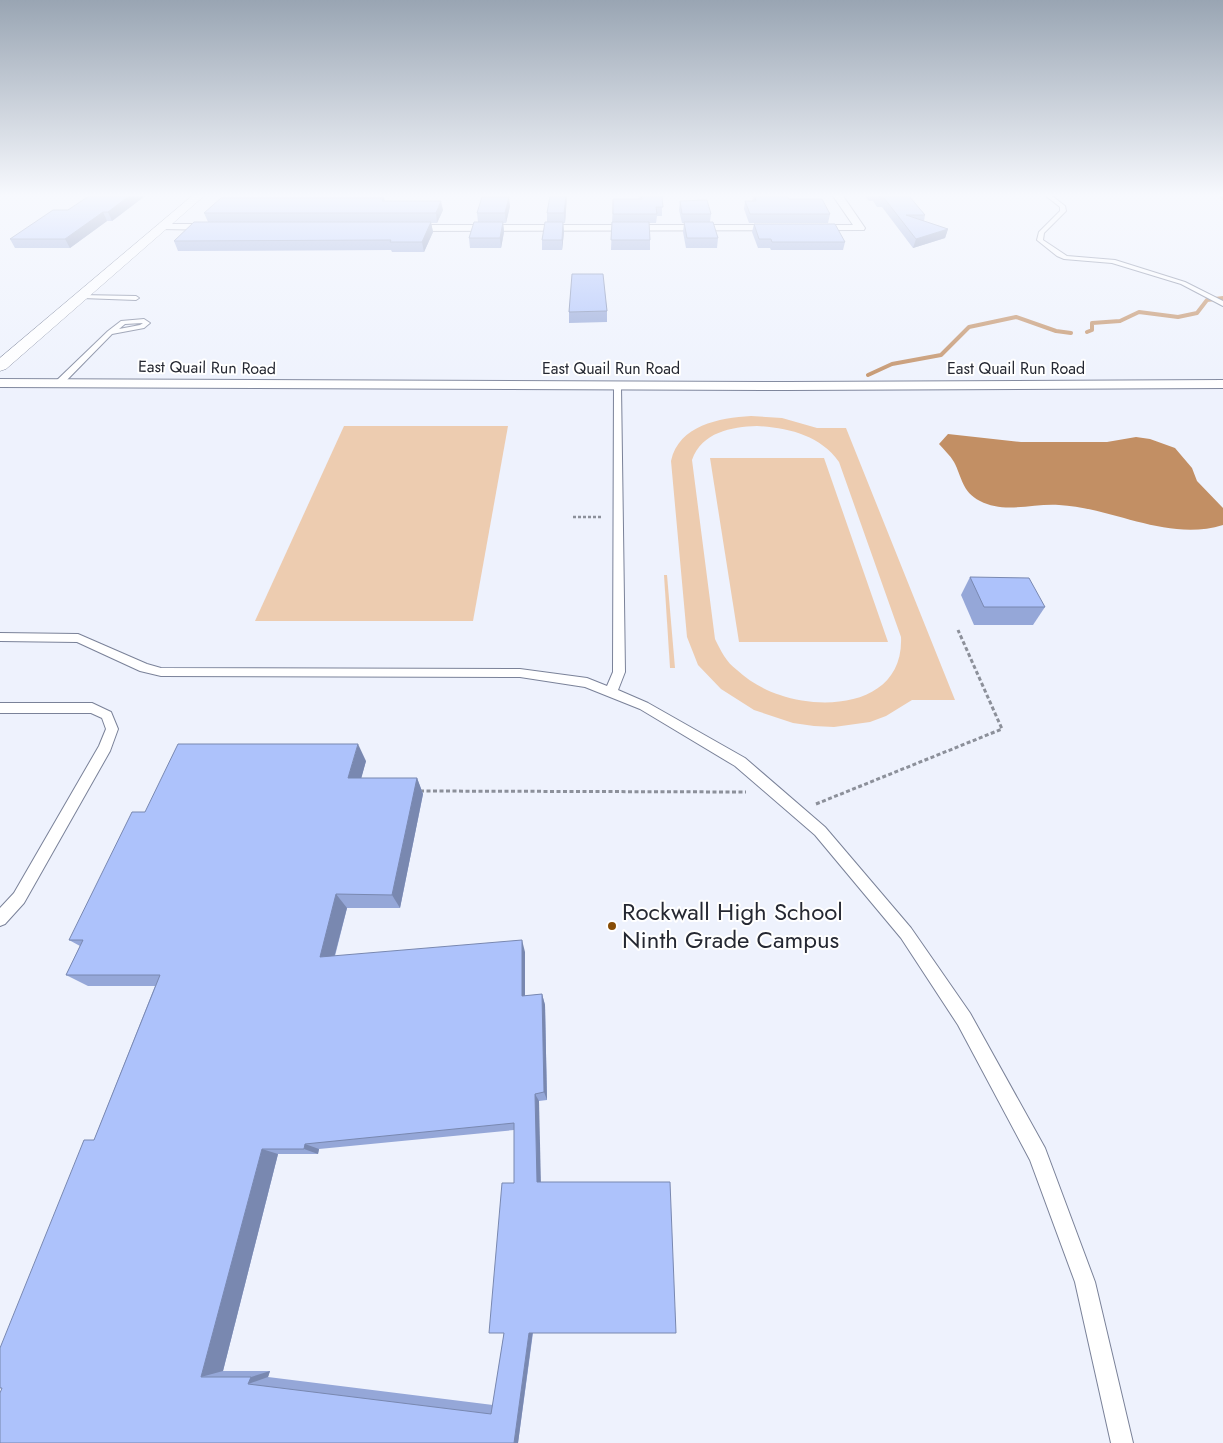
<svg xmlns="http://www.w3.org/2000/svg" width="1223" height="1443" font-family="Jost,sans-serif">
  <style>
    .green { fill: #edccb0; fill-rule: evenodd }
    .water { fill: #c28f64 }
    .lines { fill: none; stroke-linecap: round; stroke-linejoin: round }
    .stream-far1 { stroke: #c28f64; stroke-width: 3 }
    .stream { stroke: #c28f64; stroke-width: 4 }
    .service-casing { stroke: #7a8299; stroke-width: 2 }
    .minor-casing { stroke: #7a8299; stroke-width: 2 }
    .tertiary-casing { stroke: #7a8299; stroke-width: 1 }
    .path-far1 { stroke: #8c909a; stroke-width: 2.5; stroke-dasharray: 3 2; stroke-linecap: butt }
    .path { stroke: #8c909a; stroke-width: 3; stroke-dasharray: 4 2.5; stroke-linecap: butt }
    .service { fill: #fff; fill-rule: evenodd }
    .minor { fill: #fff; fill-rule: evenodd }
    .tertiary { fill: #fff; fill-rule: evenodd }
    .wall { fill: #95a7d8; fill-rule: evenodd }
    .shaded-wall { fill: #7988b0 }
    .building { fill: #adc2fb; stroke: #7988b0; fill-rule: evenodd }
    .poi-dot { fill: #874c06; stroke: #fff; stroke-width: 2 }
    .labels { text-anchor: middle; stroke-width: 4; stroke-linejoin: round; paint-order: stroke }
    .far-street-label { font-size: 16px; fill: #252832; stroke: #fff }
    .near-poi-label { font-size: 24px; fill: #252832; stroke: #fff; text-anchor: start }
  </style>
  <rect width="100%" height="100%" fill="#eef2fd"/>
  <g class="green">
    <path d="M751 416 782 418 817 428H846L955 700H912L886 716 870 722 834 727 814 726 793 723 754 710 721 689 698 665 687 637 671 461C679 425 719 418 751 416ZM757 426C788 428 820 435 839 462L901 637C904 703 829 712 780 695 764 690 749 681 737 670 726 662 721 651 715 639L692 460C702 432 731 427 757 426Z"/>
    <path d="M344 426H508L473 621H255Z"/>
    <path d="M710 458H824L888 642H739Z"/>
    <path d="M664 575H667L675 668H670Z"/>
  </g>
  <path class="water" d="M948 434 1021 442H1107L1136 437 1150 439 1175 448 1192 468 1197 481 1223 508V525C1168 542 1114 508 1059 505 1034 503 1004 514 980 501 962 492 962 477 954 462 950 455 944 450 939 444Z"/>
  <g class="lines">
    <path class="stream-far1" d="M1221 196 1223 199"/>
    <g class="stream">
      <path d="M1087 332 1092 330V323L1120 321 1139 312 1178 317 1197 313 1207 300 1223 298"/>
      <path d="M868 375 892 364 941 355 969 327 1016 317 1056 331 1071 333"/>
    </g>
    <defs>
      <g id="service">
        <path d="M1046 196H1052L1065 206 1066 211 1044 233 1043 240 1067 256 1115 260 1185 282 1223 301V306L1181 284 1112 263 1064 259 1057 256 1037 240 1039 232 1060 211V207Z"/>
        <path d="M80 295 136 296 139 298 136 300 82 298Z"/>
        <path d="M144 319 150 323 144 328 112 334 62 385H56V381L108 331 121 321ZM143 323 140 325 119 329 125 324Z"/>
        <path d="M614 384 621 386 625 672 618 690 648 703 745 758 825 827 911 928 970 1013 1045 1148 1095 1282 1133 1443H1111L1075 1282 1030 1160 958 1025 901 938 815 835 735 766 640 709 585 687 520 677 161 676 140 671 77 642 0 641V633L78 634 147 664 161 668 520 669 587 678 607 686 613 672Z"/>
        <path d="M0 703H92L111 712 118 729 110 751 24 903 5 924 0 926V908L14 893 99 746 106 729 102 718 91 713H0Z"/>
      </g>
      <g id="minor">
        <path d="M833 196H843L865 228 864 230 400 231 395 228 400 225H853Z"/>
        <path d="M163 224H222L227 227 222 230 159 229V225Z"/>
        <path d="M0 379 788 382 1223 380V388L788 390 0 387Z"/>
      </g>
      <path id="tertiary" d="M192 196H204L6 369 0 371V358Z"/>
    </defs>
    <use href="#service" class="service-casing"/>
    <use href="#minor" class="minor-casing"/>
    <use href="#tertiary" class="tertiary-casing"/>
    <path class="path-far1" d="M573 517H602"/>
    <g class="path">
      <path d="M420 791 746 792"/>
      <path d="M816 804 1002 729 958 630"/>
    </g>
    <use href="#service" class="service"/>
    <use href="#minor" class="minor"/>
    <use href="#tertiary" class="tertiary"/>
  </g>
  <g class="wall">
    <path d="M145 196 112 221H107L70 248H15L10 239 68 210Z"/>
    <path d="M550 196H567L565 223H563L564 232 562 250H542V240L547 222V213Z"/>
    <path d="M638 196H662V216H657L656 223H649L650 240V250H611L613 199H639Z"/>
    <path d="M753 196H787L789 199 830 214 828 223H749L744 209 745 201H752Z"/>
    <path d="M865 196H909L925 215 924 221 948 229 945 238 913 248 882 207H877L873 201H869Z"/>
    <path d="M384 198 385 201 443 210 437 223H431L433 232 424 252H392L391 250 178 251 174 241 208 222 204 213Z"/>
    <path d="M680 201 711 214 710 222 718 238 717 248H686L683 232 684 223H682L679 210Z"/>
    <path d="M510 206 506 223H503L504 232 501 248H470L469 238 478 222 477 213Z"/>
    <path d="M754 224 845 242 843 250H771L770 248H758L752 232Z"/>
    <path d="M607 311V322L569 323V312Z"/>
    <path d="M970 577 1045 607 1033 625H974L961 595Z"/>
    <path d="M366 761 361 778H417L423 794 400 908H347L335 956 525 952V996L542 994 545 1005 547 1100 539 1101 533 1333 518 1443H0L94 1140 155 986H88L66 975 80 946 69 940 145 812ZM514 1130V1183L504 1333 493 1405 268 1377 270 1371H223L278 1154H318L319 1149Z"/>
  </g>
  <g class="shaded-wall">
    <path d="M129 196H145L112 221 108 212Z"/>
    <path d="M566 196H567L565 223 564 213Z"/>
    <path d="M509 197 510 206 506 223 505 213Z"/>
    <path d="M441 201 443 210 437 223 436 213Z"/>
    <path d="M103 212 107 221 70 248 65 239Z"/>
    <path d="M431 222 433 232 424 252 422 242Z"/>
    <path d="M503 222 504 232 501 248 500 238Z"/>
    <path d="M563 222 564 232 562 250V240Z"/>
    <path d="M948 229 945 238 913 248 916 239Z"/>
    <path d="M358 744 366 761 357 794 348 778Z"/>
    <path d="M417 778 423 794 400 908 392 895Z"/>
    <path d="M336 894 347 908 331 969 320 957Z"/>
    <path d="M522 940 525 952V1007L522 996Z"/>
    <path d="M542 994 545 1005 547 1100 544 1092Z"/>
    <path d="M535 1094 539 1101 541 1186 537 1182Z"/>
    <path d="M305 1144 319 1149 318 1154 304 1149Z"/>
    <path d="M262 1149 278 1154 223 1371 201 1377Z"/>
    <path d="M533 1330 518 1443H514L529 1333Z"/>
    <path d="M270 1371 268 1377 248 1384 251 1377Z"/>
  </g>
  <g class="building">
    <path d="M89 196H129L108 212H103L65 239H10L53 210H68Z"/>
    <path d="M550 196H566L564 213H547Z"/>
    <path d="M641 196H662L663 207H656L657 214H613V199H642Z"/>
    <path d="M755 196H787L789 199H822L830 214H750L745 201H756Z"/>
    <path d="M879 196H909L925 215H906L948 229 916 239 884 198H880Z"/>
    <path d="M482 197H509L505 213H477Z"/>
    <path d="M221 198H384L382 201H441L436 213H204Z"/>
    <path d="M707 200 711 214H682L680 201Z"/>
    <path d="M194 222H431L422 242H390L391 240 174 241Z"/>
    <path d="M474 222H503L500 238H469Z"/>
    <path d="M545 222H563L562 240H542Z"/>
    <path d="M612 222H649L650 240H611Z"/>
    <path d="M684 222H713L718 238H687Z"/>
    <path d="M754 224H835L845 242H772L771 239H759Z"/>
    <path d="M572 274H603L607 311 569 312Z"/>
    <path d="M970 577 1029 578 1045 607H984Z"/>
    <path d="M178 744H358L348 778H417L392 895 336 894 320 957 522 940V996L542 994 544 1092 535 1094 537 1182H670L676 1333H529L514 1443H0V1393L2 1388H0V1348L84 1140H94L160 975H66L83 940H69L132 812H145ZM514 1123V1183H502L489 1333H504L491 1414 248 1384 251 1377H201L262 1149H304L305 1144Z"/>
  </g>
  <linearGradient id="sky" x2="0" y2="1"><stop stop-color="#99a5b3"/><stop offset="0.49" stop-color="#f7f9fe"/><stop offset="1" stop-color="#f7f9fe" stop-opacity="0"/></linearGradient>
  <rect width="1223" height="398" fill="url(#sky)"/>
  <circle class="poi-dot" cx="612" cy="926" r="5"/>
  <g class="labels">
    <g class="far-street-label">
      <text transform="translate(207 367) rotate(1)" y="6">East Quail Run Road</text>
      <text x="611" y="374">East Quail Run Road</text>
      <text x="1016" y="374">East Quail Run Road</text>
    </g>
    <g class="near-poi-label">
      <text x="622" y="920">Rockwall High School<tspan x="622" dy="28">Ninth Grade Campus</tspan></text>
    </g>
  </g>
</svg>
